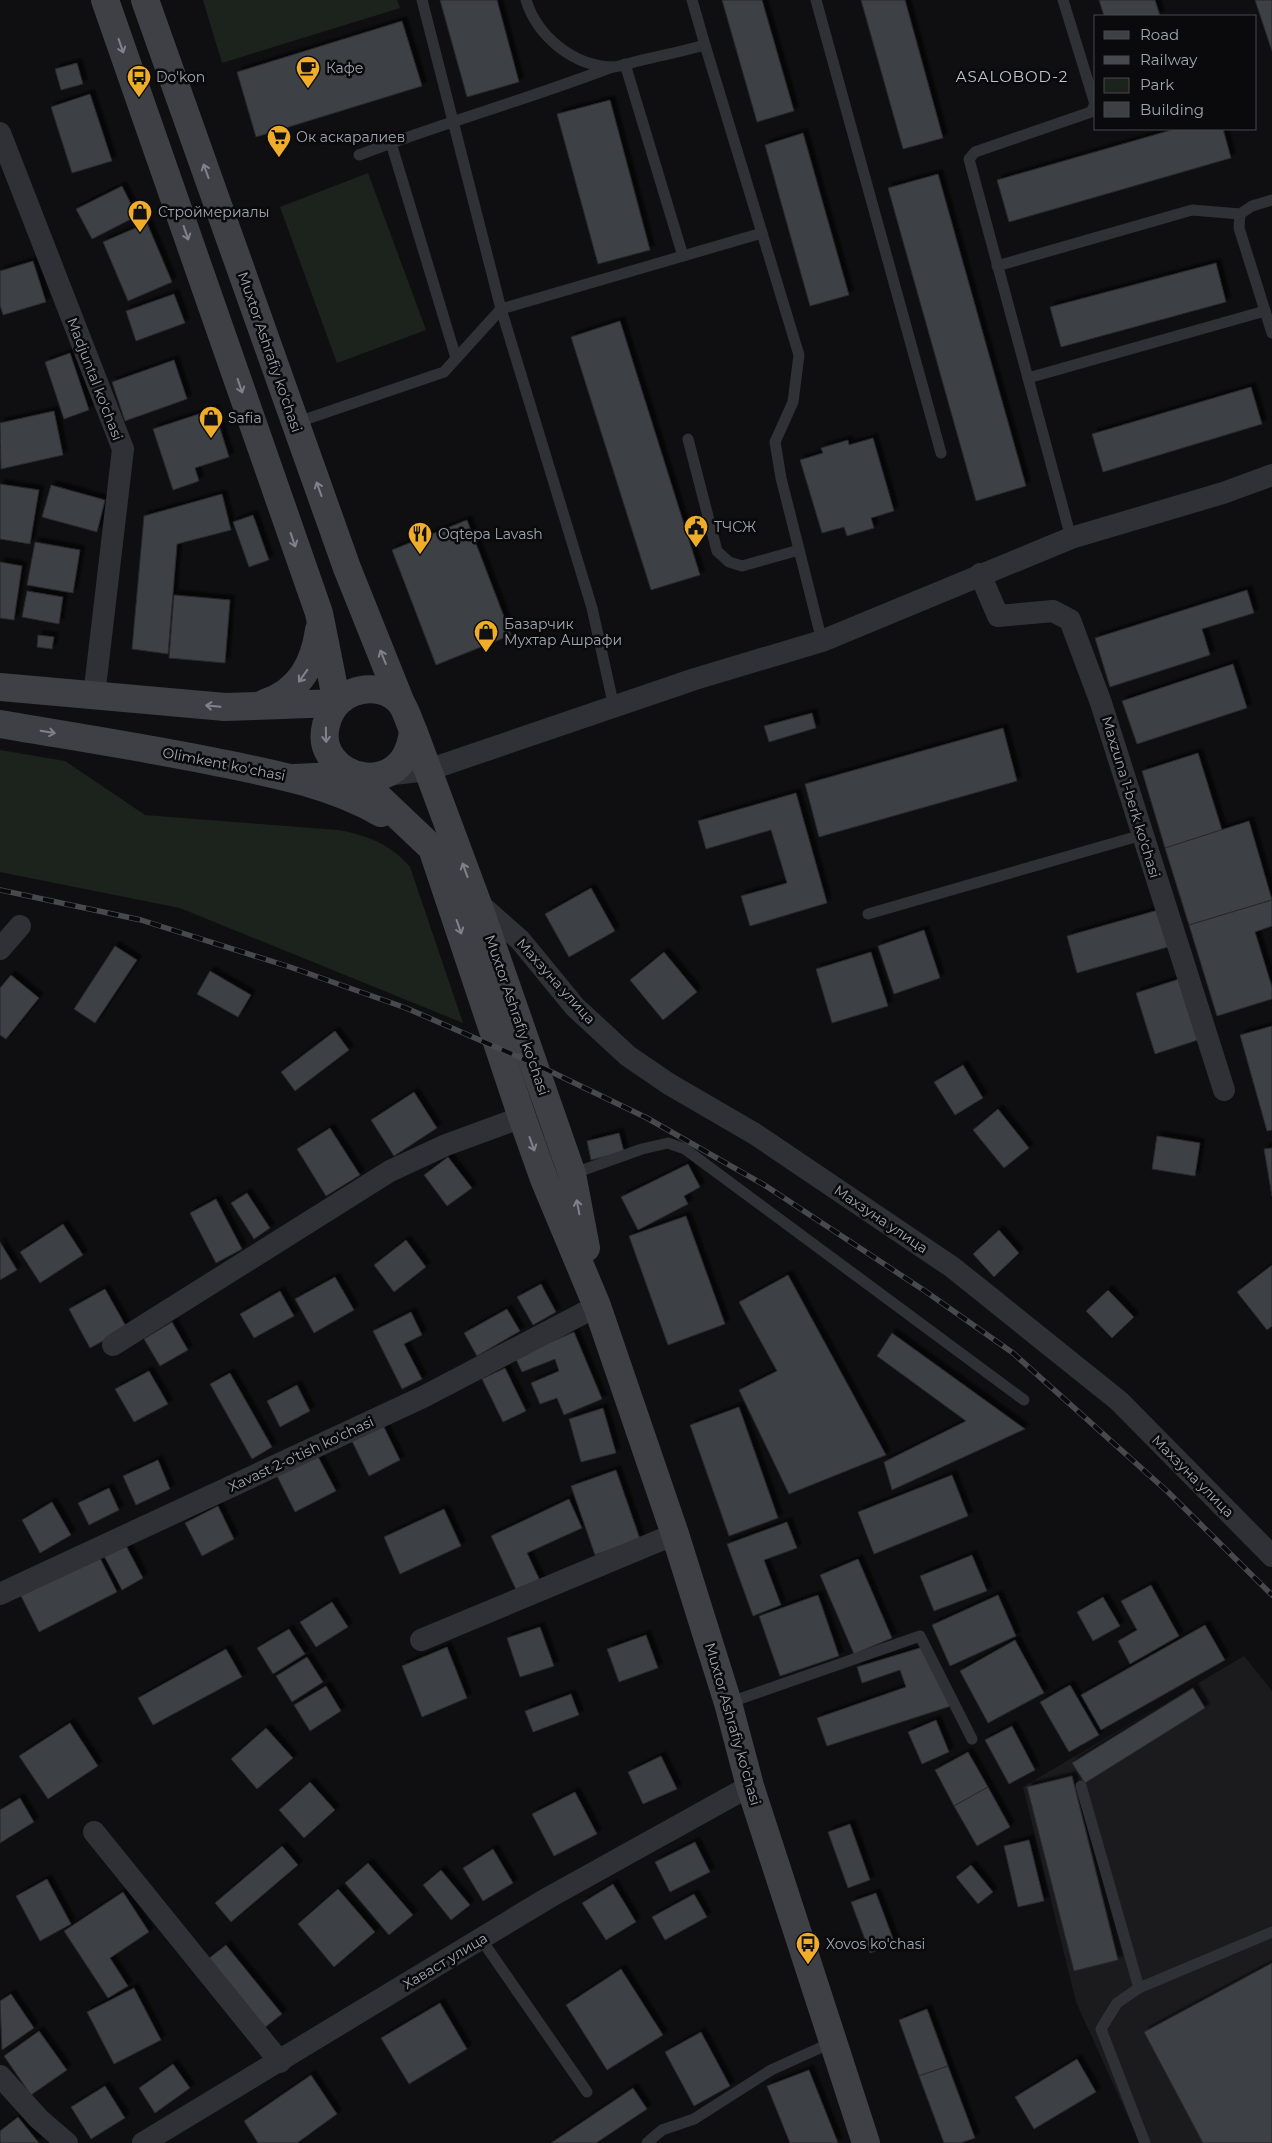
<svg xmlns="http://www.w3.org/2000/svg" width="1272" height="2143" font-family="Montserrat,sans-serif">
  <style>
    .built { fill: #1b1b1e }
    .green { fill: #1c231d }
    .building { fill: #3e3f44; stroke: #29292d; filter: url(#shadow) }
    .lines { fill: none; stroke-linecap: round; stroke-linejoin: round }
    .service { stroke: #303136; stroke-width: 11 }
    .minor { stroke: #303136; stroke-width: 22 }
    .secondary { stroke: #3f4046; stroke-width: 28 }
    .rail-casing { stroke: #48494f; stroke-width: 5.5 }
    .rail { stroke: #0a0a0c; stroke-width: 4; stroke-dasharray: 11; stroke-linecap: butt }
    .oneway { stroke: #7f828c }
    .labels { text-anchor: middle; stroke-width: 5; stroke-linejoin: round; paint-order: stroke }
    .poi-label { font-size: 14px; fill: #a1a6b2; stroke: #0a0a0c; text-anchor: start }
    .street-label { font-size: 14px; fill: #a1a6b2; stroke: #0a0a0c }
    .neighbourhood-label { font-size: 15px; letter-spacing: 1px; fill: #c1c5ce; stroke: #0a0a0c }
  </style>
  <defs>
    <filter id="shadow"><feDropShadow dx="4.5" dy="-4.5" stdDeviation="1" flood-color="#0009"/></filter>
  </defs>
  <rect width="100%" height="100%" fill="#0f0f11"/>
  <path class="built" d="M1244 1656 1272 1691V2143H1140L1076 2002 1023 1787Z"/>
  <g class="green">
    <path d="M203 0H397L400 8 222 63Z"/>
    <path d="M368 173 426 330 337 363 280 207Z"/>
    <path d="M0 750 65 761 145 815 337 830C365 834 392 845 410 867L463 1023 180 908 0 872Z"/>
  </g>
  <g class="building">
    <path d="M440 0H497L519 82 467 97Z"/>
    <path d="M722 0H762L794 111 757 122Z"/>
    <path d="M861 0H905L943 138 903 149Z"/>
    <path d="M1099 0H1155L1160 16H1104Z"/>
    <path d="M1255 0H1272V51Z"/>
    <path d="M402 21 422 86 256 137 237 72Z"/>
    <path d="M77 63 83 84 61 90 55 69Z"/>
    <path d="M90 94 112 161 72 173 51 107Z"/>
    <path d="M610 100 650 250 598 264 557 114Z"/>
    <path d="M1175 129H1223L1231 158 1009 222 997 180Z"/>
    <path d="M803 133 849 295 810 306 765 145Z"/>
    <path d="M938 174 1026 486 976 501 888 188Z"/>
    <path d="M122 186 137 216 92 239 76 209Z"/>
    <path d="M147 223 172 282 128 301 103 242Z"/>
    <path d="M33 261 46 302 3 315 0 305V271Z"/>
    <path d="M1216 263 1226 302 1061 347 1050 307Z"/>
    <path d="M174 294 185 323 136 341 126 311Z"/>
    <path d="M620 321 700 575 651 590 571 337Z"/>
    <path d="M70 353 89 410 64 419 45 362Z"/>
    <path d="M174 360 187 399 125 421 112 382Z"/>
    <path d="M1251 387 1262 424 1103 472 1092 434Z"/>
    <path d="M214 409 229 457 195 468 199 481 173 490 153 429Z"/>
    <path d="M54 411 63 455 1 469 0 423Z"/>
    <path d="M873 438 894 511 871 518 874 528 847 536 844 527 822 533 800 460 823 453 821 448 848 440 849 445Z"/>
    <path d="M0 484 39 490 30 544 0 539Z"/>
    <path d="M51 485 105 500 97 532 42 517Z"/>
    <path d="M222 494 231 530 177 544 168 654 132 649 144 516Z"/>
    <path d="M253 515 269 560 249 567 233 522Z"/>
    <path d="M467 520 511 635 436 665 392 550Z"/>
    <path d="M35 542 80 550 73 593 27 585Z"/>
    <path d="M0 562 22 566 14 620 0 618Z"/>
    <path d="M1247 590 1254 613 1202 629 1210 655 1110 687 1095 638Z"/>
    <path d="M27 591 63 597 59 624 22 617Z"/>
    <path d="M174 595 230 600 225 663 169 658Z"/>
    <path d="M38 635 54 637 52 649 37 647Z"/>
    <path d="M1233 664 1247 708 1137 744 1122 701Z"/>
    <path d="M812 713 816 728 769 742 764 726Z"/>
    <path d="M1003 728 1017 781 819 837 805 784Z"/>
    <path d="M1198 753 1222 830 1165 848 1142 771Z"/>
    <path d="M796 793 827 903 750 926 741 896 787 883 771 830 706 849 698 821Z"/>
    <path d="M1249 821 1272 900 1189 925 1165 848Z"/>
    <path d="M591 888 615 931 569 957 545 914Z"/>
    <path d="M1272 900V926L1255 932 1272 987V999L1217 1016 1189 925Z"/>
    <path d="M1165 908 1175 945 1077 973 1067 936Z"/>
    <path d="M924 930 940 978 894 994 878 946Z"/>
    <path d="M115 946 137 960 95 1023 74 1009Z"/>
    <path d="M664 952 697 992 663 1020 630 980Z"/>
    <path d="M871 952 888 1006 832 1023 816 969Z"/>
    <path d="M210 971 251 995 238 1017 197 994Z"/>
    <path d="M11 975 39 998 6 1039 0 1035V988Z"/>
    <path d="M1179 979 1198 1040 1155 1054 1136 993Z"/>
    <path d="M1272 1026V1130L1267 1131 1240 1035Z"/>
    <path d="M335 1031 349 1050 295 1091 281 1072Z"/>
    <path d="M963 1065 983 1098 955 1115 934 1082Z"/>
    <path d="M414 1092 437 1128 394 1156 371 1120Z"/>
    <path d="M998 1109 1029 1148 1004 1168 973 1130Z"/>
    <path d="M330 1128 360 1175 326 1196 297 1149Z"/>
    <path d="M619 1133 624 1152 591 1160 587 1141Z"/>
    <path d="M1157 1136 1200 1143 1195 1176 1152 1169Z"/>
    <path d="M1272 1148V1196L1264 1149Z"/>
    <path d="M448 1157 472 1188 447 1206 424 1175Z"/>
    <path d="M688 1164 700 1187 684 1196 688 1204 638 1230 621 1197Z"/>
    <path d="M247 1193 270 1228 254 1239 231 1203Z"/>
    <path d="M216 1199 242 1249 216 1263 190 1213Z"/>
    <path d="M686 1216 725 1324 668 1345 629 1236Z"/>
    <path d="M63 1224 83 1255 40 1283 20 1252Z"/>
    <path d="M999 1230 1019 1253 994 1277 973 1254Z"/>
    <path d="M406 1240 426 1267 394 1292 374 1265Z"/>
    <path d="M0 1242 17 1270 0 1280Z"/>
    <path d="M1272 1265V1326L1267 1330 1237 1292Z"/>
    <path d="M788 1275 886 1455 789 1494 739 1390 777 1371 739 1302Z"/>
    <path d="M335 1277 354 1310 314 1333 295 1299Z"/>
    <path d="M541 1284 556 1312 533 1325 517 1297Z"/>
    <path d="M105 1289 127 1328 90 1348 69 1309Z"/>
    <path d="M1108 1290 1134 1317 1112 1338 1086 1311Z"/>
    <path d="M280 1291 294 1316 254 1338 240 1314Z"/>
    <path d="M507 1309 520 1331 477 1356 464 1333Z"/>
    <path d="M411 1312 422 1335 404 1344 422 1379 402 1389 373 1331Z"/>
    <path d="M172 1322 188 1350 160 1366 144 1339Z"/>
    <path d="M574 1332 602 1399 564 1415 557 1398 540 1404 531 1383 559 1371 555 1359 522 1372 515 1357Z"/>
    <path d="M892 1333 1025 1429 892 1490 884 1462 966 1421 877 1356Z"/>
    <path d="M505 1368 526 1411 503 1422 482 1379Z"/>
    <path d="M149 1371 168 1404 134 1422 115 1389Z"/>
    <path d="M230 1373 272 1447 252 1459 210 1384Z"/>
    <path d="M297 1385 310 1411 280 1427 267 1401Z"/>
    <path d="M739 1407 778 1518 729 1536 690 1425Z"/>
    <path d="M603 1408 616 1453 581 1462 569 1419Z"/>
    <path d="M382 1423 400 1460 369 1476 351 1439Z"/>
    <path d="M314 1449 336 1491 295 1512 274 1470Z"/>
    <path d="M158 1460 170 1489 136 1505 123 1476Z"/>
    <path d="M616 1470 640 1539 595 1555 571 1486Z"/>
    <path d="M952 1475 968 1516 874 1554 858 1512Z"/>
    <path d="M109 1488 119 1510 89 1525 78 1503Z"/>
    <path d="M569 1499 582 1528 527 1553 541 1583 518 1594 491 1536Z"/>
    <path d="M52 1502 71 1535 40 1553 22 1520Z"/>
    <path d="M218 1506 234 1539 202 1556 185 1523Z"/>
    <path d="M444 1509 461 1546 400 1574 384 1537Z"/>
    <path d="M787 1522 797 1548 764 1560 781 1605 753 1616 727 1544Z"/>
    <path d="M124 1542 143 1578 122 1590 103 1554Z"/>
    <path d="M98 1554 117 1592 39 1632 20 1594Z"/>
    <path d="M972 1555 987 1591 934 1611 920 1576Z"/>
    <path d="M858 1559 892 1638 854 1654 820 1575Z"/>
    <path d="M1151 1585 1179 1636 1130 1664 1118 1641 1137 1630 1121 1601Z"/>
    <path d="M818 1595 839 1656 780 1676 759 1616Z"/>
    <path d="M998 1595 1016 1636 950 1666 932 1625Z"/>
    <path d="M1103 1597 1120 1626 1093 1641 1077 1612Z"/>
    <path d="M332 1602 348 1627 316 1647 300 1622Z"/>
    <path d="M1205 1625 1225 1660 1101 1730 1081 1695Z"/>
    <path d="M540 1627 554 1666 520 1677 507 1638Z"/>
    <path d="M289 1629 305 1654 273 1674 257 1648Z"/>
    <path d="M646 1635 658 1668 619 1682 607 1649Z"/>
    <path d="M1015 1640 1044 1693 988 1723 960 1671Z"/>
    <path d="M447 1647 467 1698 422 1717 402 1666Z"/>
    <path d="M923 1647 951 1706 827 1746 817 1718 906 1687 900 1670 862 1683 857 1667Z"/>
    <path d="M226 1649 242 1677 153 1725 138 1698Z"/>
    <path d="M307 1657 323 1682 292 1702 276 1676Z"/>
    <path d="M1070 1685 1099 1735 1069 1752 1040 1702Z"/>
    <path d="M326 1686 341 1711 310 1731 294 1705Z"/>
    <path d="M1193 1688 1205 1708 1085 1783 1072 1763Z"/>
    <path d="M571 1694 579 1715 533 1732 525 1711Z"/>
    <path d="M936 1720 949 1752 922 1764 908 1732Z"/>
    <path d="M70 1723 98 1766 48 1799 19 1756Z"/>
    <path d="M1012 1726 1035 1770 1009 1784 985 1740Z"/>
    <path d="M266 1728 293 1758 257 1789 231 1759Z"/>
    <path d="M968 1752 988 1787 954 1806 935 1770Z"/>
    <path d="M661 1756 677 1789 643 1804 628 1772Z"/>
    <path d="M1072 1776 1118 1960 1074 1971 1027 1787Z"/>
    <path d="M310 1782 335 1810 304 1838 279 1810Z"/>
    <path d="M988 1787 1010 1827 977 1846 954 1806Z"/>
    <path d="M575 1792 597 1834 554 1856 532 1814Z"/>
    <path d="M20 1798 34 1822 0 1843V1810Z"/>
    <path d="M850 1824 870 1880 848 1888 828 1832Z"/>
    <path d="M1029 1840 1044 1901 1018 1907 1004 1846Z"/>
    <path d="M695 1842 710 1872 670 1892 655 1862Z"/>
    <path d="M282 1846 298 1865 231 1922 215 1903Z"/>
    <path d="M493 1849 513 1883 483 1901 463 1868Z"/>
    <path d="M368 1863 413 1915 389 1935 345 1883Z"/>
    <path d="M971 1865 993 1892 978 1904 956 1877Z"/>
    <path d="M441 1870 470 1905 451 1920 423 1885Z"/>
    <path d="M47 1879 71 1924 40 1941 16 1896Z"/>
    <path d="M613 1884 636 1922 606 1940 582 1903Z"/>
    <path d="M338 1889 375 1932 334 1967 298 1924Z"/>
    <path d="M123 1892 149 1932 110 1958 128 1986 108 1998 64 1931Z"/>
    <path d="M876 1893 895 1944 870 1953 851 1902Z"/>
    <path d="M694 1894 707 1917 665 1940 652 1917Z"/>
    <path d="M226 1945 282 2014 259 2032 204 1962Z"/>
    <path d="M1272 1963V2143H1203L1144 2032Z"/>
    <path d="M621 1969 663 2035 607 2070 566 2005Z"/>
    <path d="M134 1988 161 2040 114 2064 87 2012Z"/>
    <path d="M11 1994 34 2028 2 2050 0 2001Z"/>
    <path d="M440 2003 467 2049 409 2084 381 2038Z"/>
    <path d="M927 2009 948 2066 919 2076 899 2020Z"/>
    <path d="M39 2031 67 2070 31 2095 4 2056Z"/>
    <path d="M701 2032 730 2086 694 2106 665 2052Z"/>
    <path d="M1077 2059 1096 2092 1034 2129 1015 2097Z"/>
    <path d="M173 2064 190 2088 155 2113 139 2088Z"/>
    <path d="M948 2066 975 2138 960 2143H944L919 2076Z"/>
    <path d="M809 2070 838 2143H790L767 2086Z"/>
    <path d="M311 2075 337 2114 297 2143H258L244 2121Z"/>
    <path d="M105 2086 125 2118 91 2139 71 2107Z"/>
    <path d="M633 2088 647 2109 596 2143H551Z"/>
    <path d="M18 2117 39 2143H1L0 2141V2131Z"/>
  </g>
  <g class="lines">
    <g class="service">
      <path d="M422 0 501 309 592 608 614 707"/>
      <path d="M526 0C537 36 573 66 612 67 620 67 630 63 638 61 660 56 683 51 705 45L692 0"/>
      <path d="M816 0 941 453"/>
      <path d="M1063 0 1095 104 1091 112 975 152 969 159 1071 538"/>
      <path d="M705 45 799 355 793 402 775 442 781 478 822 641"/>
      <path d="M625 64 683 256"/>
      <path d="M391 143 456 358"/>
      <path d="M359 155C442 123 529 99 612 67"/>
      <path d="M1272 200 1252 206 1240 214 1239 228 1272 333"/>
      <path d="M997 266 1192 210 1240 214"/>
      <path d="M1028 378 1265 311"/>
      <path d="M295 423 444 372 501 309 762 233"/>
      <path d="M688 439 717 551 729 562 742 566 799 550"/>
      <path d="M868 914 1142 835"/>
      <path d="M572 1174 642 1149 668 1143 685 1149 1024 1400"/>
      <path d="M728 1703 920 1636 972 1739"/>
      <path d="M1081 1786 1139 1988"/>
      <path d="M481 1939 587 2092"/>
      <path d="M647 2143 662 2130 694 2119 771 2070 833 2042"/>
      <path d="M1145 2143 1101 2029 1117 2003 1139 1988 1272 1932"/>
    </g>
    <g class="minor">
      <path d="M0 133 123 449 94 696"/>
      <path d="M980 574 998 616 1053 611 1070 620 1101 703 1224 1090"/>
      <path d="M385 775 428 770 695 679 822 641 1071 538 1223 493 1272 475"/>
      <path d="M477 902 520 940 575 1007 628 1056 669 1084 755 1134 952 1267 1119 1401 1272 1556"/>
      <path d="M0 949 20 926"/>
      <path d="M113 1345 390 1171 446 1145 522 1117"/>
      <path d="M0 1594 423 1397 597 1306"/>
      <path d="M421 1640 675 1534"/>
      <path d="M94 1832 280 2062"/>
      <path d="M0 2076 39 2119 67 2143"/>
      <path d="M143 2143 548 1898 750 1786"/>
    </g>
    <g class="secondary">
      <path d="M145 0 347 568 401 703"/>
      <path d="M0 687 225 707 337 703 319 613 105 0"/>
      <path d="M265 703C300 691 314 664 319 630"/>
      <path d="M0 724C70 736 141 747 211 761 270 773 328 783 381 813"/>
      <path d="M413 730C406 806 312 778 326 725 328 716 332 708 338 702 355 686 384 684 400 702 406 709 409 722 413 730L477 902 572 1174 586 1248"/>
      <path d="M295 778 355 775 432 848 522 1117 544 1179 597 1306 675 1534 728 1703 750 1786 866 2143"/>
    </g>
    <defs>
      <path id="rail" d="M0 890 141 920 290 967 406 1008 535 1064 647 1118 766 1186 925 1291 1013 1353 1168 1492 1272 1595"/>
    </defs>
    <use href="#rail" class="rail-casing"/>
    <use href="#rail" class="rail"/>
  </g>
  <defs><path id="oneway-shaft" d="M-6 0H5M1.5-3L5.5 0L1.5 3" fill="none" stroke-width="1.6" stroke-linecap="round" stroke-linejoin="round" transform="scale(1.25)"/></defs>
  <g class="oneway">
    <use href="#oneway-shaft" transform="translate(121 46) rotate(71)"/>
    <use href="#oneway-shaft" transform="translate(206 171) rotate(-110)"/>
    <use href="#oneway-shaft" transform="translate(186 233) rotate(71)"/>
    <use href="#oneway-shaft" transform="translate(240 386) rotate(71)"/>
    <use href="#oneway-shaft" transform="translate(319 489) rotate(-110)"/>
    <use href="#oneway-shaft" transform="translate(293 540) rotate(71)"/>
    <use href="#oneway-shaft" transform="translate(383 657) rotate(-112)"/>
    <use href="#oneway-shaft" transform="translate(303 676) rotate(125)"/>
    <use href="#oneway-shaft" transform="translate(213 706) rotate(-175)"/>
    <use href="#oneway-shaft" transform="translate(48 732) rotate(10)"/>
    <use href="#oneway-shaft" transform="translate(326 735) rotate(89)"/>
    <use href="#oneway-shaft" transform="translate(465 870) rotate(-110)"/>
    <use href="#oneway-shaft" transform="translate(459 927) rotate(71)"/>
    <use href="#oneway-shaft" transform="translate(532 1144) rotate(70)"/>
    <use href="#oneway-shaft" transform="translate(578 1207) rotate(-101)"/>
  </g>
  <defs>
    <symbol id="cafe-pin" viewBox="-11 -11 22 30"><path d="M0 17L-7.5 6A9.5 9.5 0 1 1 7.5 6Z" fill="#efad29" stroke="#0a0a0c"/><path d="M-5.5-4.5H6V0H3Q3 3.5 0 3.5H-2.5Q-5.5 3.5-5.5 0ZM3-3.2v2h1.7v-2ZM-6 4.5H4V6H-6Z" fill="#111"/></symbol>
    <symbol id="bus-pin" viewBox="-11 -11 22 30"><path d="M0 17L-7.5 6A9.5 9.5 0 1 1 7.5 6Z" fill="#efad29" stroke="#0a0a0c"/><path d="M-5-6H5V4H4V6H2V4H-2V6H-4V4H-5ZM-3.5-4V0h7V-4ZM-3.5 1.2v1.5H-2V1.2ZM2 1.2v1.5H3.5V1.2Z" fill="#111"/></symbol>
    <symbol id="supermarket-pin" viewBox="-11 -11 22 30"><path d="M0 17L-7.5 6A9.5 9.5 0 1 1 7.5 6Z" fill="#efad29" stroke="#0a0a0c"/><path d="M-6-5.5h2.5l.6 2H6L4.5 2H-2.5L-4.4-4H-6ZM-1.5 3.2a1.3 1.3 0 1 0 .1 0ZM3 3.2a1.3 1.3 0 1 0 .1 0Z" fill="#111"/></symbol>
    <symbol id="shop-pin" viewBox="-11 -11 22 30"><path d="M0 17L-7.5 6A9.5 9.5 0 1 1 7.5 6Z" fill="#efad29" stroke="#0a0a0c"/><path d="M-5-2.5h2.3a2.7 3.5 0 0 1 5.4 0H5L5.5 6h-11ZM-1.5-2.5h3a1.5 2.3 0 0 0-3 0Z" fill="#111"/></symbol>
    <symbol id="civic-pin" viewBox="-11 -11 22 30"><path d="M0 17L-7.5 6A9.5 9.5 0 1 1 7.5 6Z" fill="#efad29" stroke="#0a0a0c"/><path d="M-.6-6.5H3V-4.5H.6V-3L4-1V1h2V6H-6V1h2V-1L-.6-3ZM-1.2 2.5V6h2.4V2.5Z" fill="#111"/></symbol>
    <symbol id="restaurant-pin" viewBox="-11 -11 22 30"><path d="M0 17L-7.5 6A9.5 9.5 0 1 1 7.5 6Z" fill="#efad29" stroke="#0a0a0c"/><path d="M-5-6h1v4h1v-4h1v4h1v-4h1v5L-1.5 .5V6h-2V.5L-5-1ZM5-6V6H3V1.5H1.5Q1.5-4 5-6Z" fill="#111"/></symbol>
  </defs>
  <g fill-rule="evenodd">
    <use href="#cafe-pin" x="294" y="54" width="28" height="38"/>
    <use href="#bus-pin" x="125" y="63" width="28" height="38"/>
    <use href="#supermarket-pin" x="265" y="123" width="28" height="38"/>
    <use href="#shop-pin" x="126" y="198" width="28" height="38"/>
    <use href="#shop-pin" x="197" y="404" width="28" height="38"/>
    <use href="#civic-pin" x="682" y="513" width="28" height="38"/>
    <use href="#restaurant-pin" x="406" y="520" width="28" height="38"/>
    <use href="#shop-pin" x="472" y="618" width="28" height="38"/>
    <use href="#bus-pin" x="794" y="1930" width="28" height="38"/>
  </g>
  <g class="labels">
    <g class="poi-label">
      <text x="326" y="73">Кафе</text>
      <text x="156" y="82">Do'kon</text>
      <text x="296" y="142">Ок аскаралиев</text>
      <text x="158" y="217">Строймериалы</text>
      <text x="228" y="423">Safia</text>
      <text x="714" y="532">ТЧСЖ</text>
      <text x="438" y="539">Oqtepa Lavash</text>
      <text x="504" y="629">Базарчик<tspan x="504" dy="16">Мухтар Ашрафи</tspan></text>
      <text x="826" y="1949">Xovos ko'chasi</text>
    </g>
    <g class="street-label">
      <text transform="translate(270 352) rotate(71)" y="5">Muxtor Ashrafiy ko'chasi</text>
      <text transform="translate(95 379) rotate(69)" y="5">Madjuntal ko'chasi</text>
      <text transform="translate(224 764) rotate(11)" y="5">Olimkent ko'chasi</text>
      <text transform="translate(1131 797) rotate(73)" y="5">Maxzuna 1-berk ko'chasi</text>
      <text transform="translate(556 981) rotate(48)" y="5">Махзуна улица</text>
      <text transform="translate(517 1015) rotate(71)" y="5">Muxtor Ashrafiy ko'chasi</text>
      <text transform="translate(881 1219) rotate(34)" y="5">Махзуна улица</text>
      <text transform="translate(301 1454) rotate(-25)" y="5">Xavast 2-o'tish ko'chasi</text>
      <text transform="translate(1193 1476) rotate(45)" y="5">Махзуна улица</text>
      <text transform="translate(733 1724) rotate(74)" y="5">Muxtor Ashrafiy ko'chasi</text>
      <text transform="translate(445 1961) rotate(-31)" y="5">Хаваст улица</text>
    </g>
    <g class="neighbourhood-label">
      <text x="1012" y="82">ASALOBOD-2</text>
    </g>
  </g>
  <rect x="1094" y="15" width="162" height="115" fill="#0a0a0c" stroke="#46484e"/>
  <rect x="1104" y="31" width="25" height="8" fill="#3f4046" stroke="#46484e"/>
  <text x="1140" y="40" font-size="15" fill="#a1a6b2">Road</text>
  <rect x="1104" y="56" width="25" height="8" fill="#48494f" stroke="#46484e"/>
  <text x="1140" y="65" font-size="15" fill="#a1a6b2">Railway</text>
  <rect x="1104" y="78" width="25" height="15" fill="#1c231d" stroke="#46484e"/>
  <text x="1140" y="90" font-size="15" fill="#a1a6b2">Park</text>
  <rect x="1104" y="102" width="25" height="15" fill="#3e3f44" stroke="#46484e"/>
  <text x="1140" y="115" font-size="15" fill="#a1a6b2">Building</text>
</svg>
